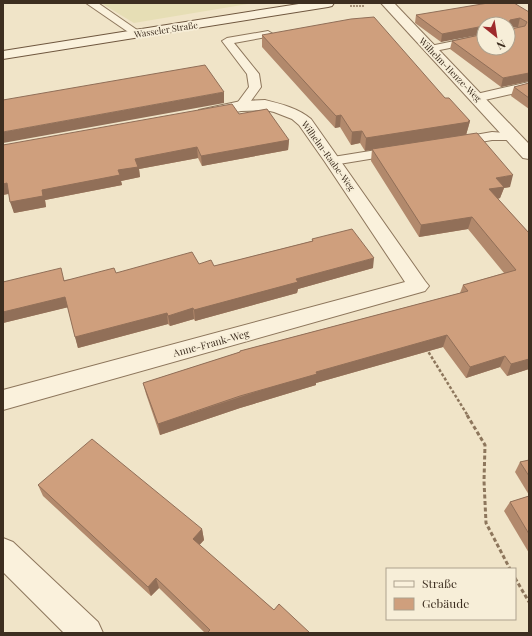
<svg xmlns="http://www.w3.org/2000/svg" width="532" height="636" font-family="'Playfair Display',serif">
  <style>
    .farmland { fill: #e6deb5 }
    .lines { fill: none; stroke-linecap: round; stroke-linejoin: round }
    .lane-casing { stroke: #8d765c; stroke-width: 2 }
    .street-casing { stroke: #8d765c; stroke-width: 2 }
    .secondary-casing { stroke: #6f573f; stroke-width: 2 }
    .path-far2 { stroke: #8d765c; stroke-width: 1.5; stroke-dasharray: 2 1; stroke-linecap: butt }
    .path-far1 { stroke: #8d765c; stroke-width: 2.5; stroke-dasharray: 3 2; stroke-linecap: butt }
    .path { stroke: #8d765c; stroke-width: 3; stroke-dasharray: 4 2.5; stroke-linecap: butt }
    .lane { fill: #faf1dc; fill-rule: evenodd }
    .street { fill: #faf1dc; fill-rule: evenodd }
    .secondary { fill: #faf1dc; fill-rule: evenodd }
    .wall { fill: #b2896c; fill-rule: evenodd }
    .shaded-wall { fill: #916f58 }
    .building { fill: #cf9f7d; stroke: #916f58; fill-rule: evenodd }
    .labels { text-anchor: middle; stroke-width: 3.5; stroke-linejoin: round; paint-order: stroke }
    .far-street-label { font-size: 9px; fill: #3d2e20; stroke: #f7eed8 }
    .street-label { font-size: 10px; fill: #3d2e20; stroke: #f7eed8 }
  </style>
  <rect width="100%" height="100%" fill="#f0e4c8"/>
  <path class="farmland" d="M101 3H254L134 23Z"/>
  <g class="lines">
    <defs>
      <g id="lane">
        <path d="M86 3H98L143 34 138 37 134 36Z"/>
        <path d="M268 31 273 34 272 36 234 43 259 74 261 87 245 109H237L235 106 249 87 247 74 222 41 227 38Z"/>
        <path d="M484 35V41L430 52 424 49 430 46Z"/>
        <path d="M529 82V90L476 102 472 101 470 98 472 95Z"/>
        <path d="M492 132 519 134 521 137 519 140H492L458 146 453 145 451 142 453 139 458 138Z"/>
        <path d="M395 147 400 148 402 151 400 154 333 165 328 164 326 161 328 158 333 157Z"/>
      </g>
      <g id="street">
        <path d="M381 3H394L529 144V159L523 158Z"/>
        <path d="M265 100C281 104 298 108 311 119L425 281 429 286 425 291 3 410V390L405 282 325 162 299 125 292 119 274 112 265 110 241 111 205 118 199 116 197 113 199 110 241 101Z"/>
        <path d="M3 538 13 542 98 622 103 633H64L3 572Z"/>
      </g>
      <path id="secondary" d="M305 3H334L332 6 328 7 3 59V51Z"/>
    </defs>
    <use href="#lane" class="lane-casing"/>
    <use href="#street" class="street-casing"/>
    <use href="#secondary" class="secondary-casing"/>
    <path class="path-far2" d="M350 6H365"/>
    <path class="path-far1" d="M426 348 468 416"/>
    <g class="path">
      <path d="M467 415 485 445 484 481 486 523 510 569"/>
      <path d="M515 578 529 602"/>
    </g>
    <use href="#lane" class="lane"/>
    <use href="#street" class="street"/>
    <use href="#secondary" class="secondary"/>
  </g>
  <g class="wall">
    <path d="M529 12V81L501 87 450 49 452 41 508 48 484 24 441 42 415 23 416 15ZM518 27H519L511 29 509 28Z"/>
    <path d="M262 35 445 98 470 121 466 135 510 187 504 188 500 198 498 199 529 233V369L507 376 500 367 466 378 443 347 316 383V385L240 408 160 435 146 394 143 383 240 352V351L460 293 463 285 504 273 468 229 419 237 371 161 372 149 365 151 360 143 351 145 340 127 335 128 262 47Z"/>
    <path d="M529 83V109L511 96 514 87Z"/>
    <path d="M239 114 289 140 288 150 202 166 198 158 139 169 140 177 121 181 122 185 45 200 46 207 14 213 9 194 3 195V145Z"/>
    <path d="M312 239 373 268 298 289 297 293 195 321 194 319 170 326 168 324 78 348 68 307 3 323V282L65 280 116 273 199 264 214 266 312 241Z"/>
    <path d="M529 460V495L515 472 520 462Z"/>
    <path d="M38 485 202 529 204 540 199 545 274 610 310 633H205L159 588 151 596 43 496Z"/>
    <path d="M529 496V553L504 511 510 502Z"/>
  </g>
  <g class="shaded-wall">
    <path d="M520 18 518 27 508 28 510 20Z"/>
    <path d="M484 26V34L441 42 442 34Z"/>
    <path d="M529 73V81L501 87 503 78Z"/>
    <path d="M224 92V103L3 143V132Z"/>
    <path d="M341 115 340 127 335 128 336 116Z"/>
    <path d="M470 121 466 135 365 151 366 138Z"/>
    <path d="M362 131 360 143 351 145 352 132Z"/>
    <path d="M289 140 288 150 202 166 201 156Z"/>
    <path d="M197 147 198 158 139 169 140 177 121 181 122 185 45 200 46 207 14 213 10 202 42 190 118 170 135 159Z"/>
    <path d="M513 175 510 187 504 188 500 198 486 201 489 189 496 178Z"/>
    <path d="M7 183 11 193 3 195V184Z"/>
    <path d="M472 217 468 229 419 237 421 225Z"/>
    <path d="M374 258 373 268 298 289 297 293 195 321 194 310 296 279Z"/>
    <path d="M65 297 69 307 3 323V312Z"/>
    <path d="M193 308 194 319 170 326 168 316Z"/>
    <path d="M167 313 168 324 78 348 75 337Z"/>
    <path d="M447 335 443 347 316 383V385L240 408 160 435 158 424 316 372Z"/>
    <path d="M505 356 500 367 466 378 470 367Z"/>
    <path d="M529 359V369L507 376 511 364Z"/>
    <path d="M202 529 204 540 195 550 193 539Z"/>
    <path d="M156 578 159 588 151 596 148 587Z"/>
  </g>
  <g class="building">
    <path d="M488 3H514L529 12V73L503 78 452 41 484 34V48H508V24H484V26L442 34 416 15ZM520 18 527 22 525 26 511 29 509 28 510 20Z"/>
    <path d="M374 17 445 98H449L470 121H468L469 122 366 138 362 131 352 132 341 115 336 116 262 35 351 19Z"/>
    <path d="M205 65 224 92 3 132V100Z"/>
    <path d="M529 83V98L514 87Z"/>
    <path d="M232 104 239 114 267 109 289 140 201 156 197 147 135 159 138 167 118 170 120 175 42 190 43 196 10 202 7 183 3 184V145Z"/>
    <path d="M477 133 513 175 496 178 504 187 489 189 529 233V359L511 364 505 356 470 367 447 335 316 372 317 374 240 396 158 424 143 383 240 352V351L468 291 463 285 516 270 472 217 421 225 372 149Z"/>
    <path d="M352 229 374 258 296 279 298 282 194 310 193 308 168 316 167 313 75 337 65 297 3 312V282L61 268 64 281 114 268 116 273 192 252 199 264 211 260 214 266 313 241 312 239Z"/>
    <path d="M92 439 202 529 193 539 274 610 279 604 310 633H207L210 630 156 578 148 587 38 485Z"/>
    <path d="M529 460V476L520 462Z"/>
    <path d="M529 496V534L510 502Z"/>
  </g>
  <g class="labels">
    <g class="far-street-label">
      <text transform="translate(166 30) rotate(-9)" y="3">Wasseler Straße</text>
      <text transform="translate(450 70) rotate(46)" y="3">Wilhelm-Henze-Weg</text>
      <text transform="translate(328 156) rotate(54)" y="3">Wilhelm-Raabe-Weg</text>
    </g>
    <g class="street-label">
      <text transform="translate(211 343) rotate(-15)" y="4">Anne-Frank-Weg</text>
    </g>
  </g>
  <rect width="532" height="636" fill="none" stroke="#3d2e20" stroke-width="8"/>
  <rect x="386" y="568" width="130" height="52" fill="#f7eed8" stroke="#ada18e"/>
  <rect x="394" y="581" width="20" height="6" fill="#faf1dc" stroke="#ada18e"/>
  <text x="422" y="588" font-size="12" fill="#3d2e20">Straße</text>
  <rect x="394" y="598" width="20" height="12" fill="#cf9f7d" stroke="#ada18e"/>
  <text x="422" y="608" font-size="12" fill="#3d2e20">Gebäude</text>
  <g transform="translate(496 36) rotate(150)"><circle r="19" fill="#f7eed8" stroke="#ada18e"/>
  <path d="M0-3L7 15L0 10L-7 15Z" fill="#9e2a2b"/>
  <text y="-6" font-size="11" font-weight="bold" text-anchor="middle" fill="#3d2e20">N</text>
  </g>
</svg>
